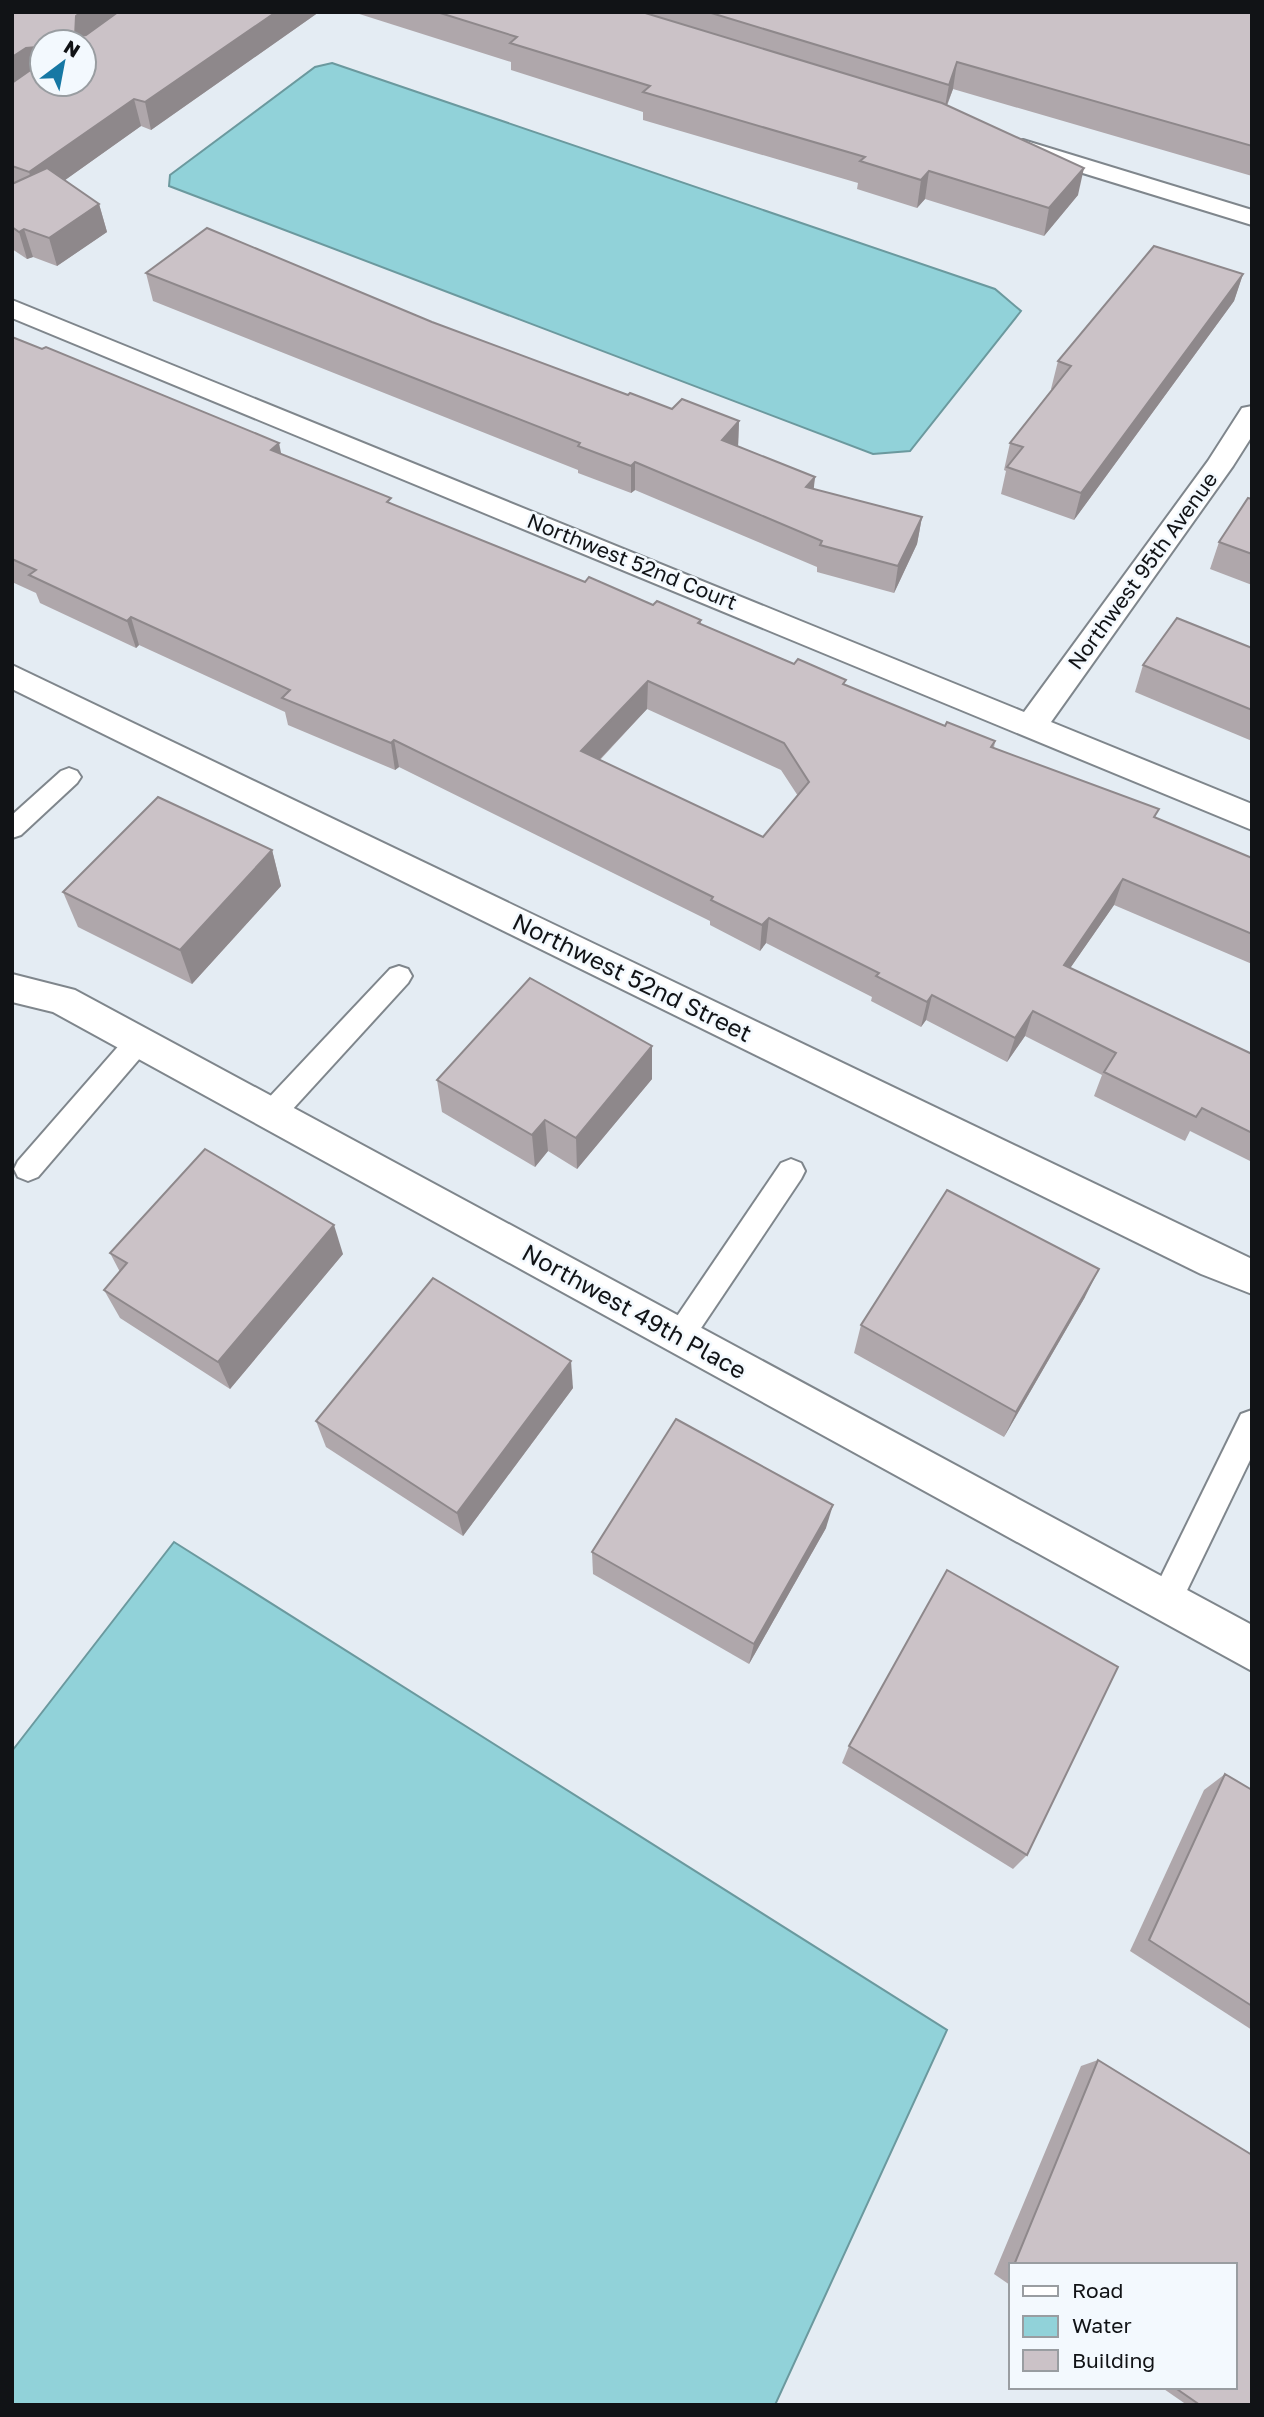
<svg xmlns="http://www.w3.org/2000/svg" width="1264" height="2417" font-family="'Golos Text',sans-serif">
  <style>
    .water { fill: #91d2d9; stroke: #6b999e; stroke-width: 2 }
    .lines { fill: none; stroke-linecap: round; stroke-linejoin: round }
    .service-casing { stroke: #7f868c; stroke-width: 4 }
    .minor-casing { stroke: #7f868c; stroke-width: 4 }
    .service { fill: #fff; fill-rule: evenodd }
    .minor { fill: #fff; fill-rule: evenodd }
    .wall { fill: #afa7ab; fill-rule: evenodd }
    .shaded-wall { fill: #8e888b }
    .building { fill: #cbc2c7; stroke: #8e888b; stroke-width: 2; fill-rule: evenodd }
    .labels { text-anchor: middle; stroke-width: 5; stroke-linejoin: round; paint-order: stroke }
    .far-street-label { font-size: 21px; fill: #111316; stroke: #f3f9fe }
    .street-label { font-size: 24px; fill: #111316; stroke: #f3f9fe }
  </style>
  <rect width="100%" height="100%" fill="#e4ecf3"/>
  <g class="water">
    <path d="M332 63 995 289 1021 311 910 451 873 454 169 186 170 175 315 67Z"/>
    <path d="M174 1542 947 2030 775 2405H12V1751Z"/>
  </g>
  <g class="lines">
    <defs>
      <g id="service">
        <path d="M69 768 77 771 81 777 77 783 21 835 12 838V815L61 771Z"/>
        <path d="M399 966 408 969 412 976 408 983 281 1122 271 1125 261 1122 257 1114 261 1106 390 969Z"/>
        <path d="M138 1031 147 1034 151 1042 147 1050 38 1177 28 1181 18 1177 14 1169 18 1161 129 1034Z"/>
        <path d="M791 1159 801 1163 805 1171 801 1179 689 1346 679 1350 669 1346 664 1337 669 1328 781 1163Z"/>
        <path d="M1252 1410V1456L1176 1613 1165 1618 1154 1613 1149 1602 1154 1591 1241 1414Z"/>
      </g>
      <g id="minor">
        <path d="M1023 140 1252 210V225L1014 152 1011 147 1014 142Z"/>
        <path d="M12 300 1024 712 1208 461 1242 408 1252 406V436L1233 466 1051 722 1252 804V830L12 318Z"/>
        <path d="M12 665 1252 1259V1294L1201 1274 12 689Z"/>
        <path d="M12 974 75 990 1252 1625V1671L53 1012 12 1002Z"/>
      </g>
    </defs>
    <use href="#service" class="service-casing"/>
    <use href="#minor" class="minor-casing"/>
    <use href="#service" class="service"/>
    <use href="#minor" class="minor"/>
  </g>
  <g class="wall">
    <path d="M12 12H319L151 130 141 126 65 180 99 204 107 232 57 266 33 257 27 259 12 249ZM42 42 84 84H42Z"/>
    <path d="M353 12H1252V176L953 89 947 106 1078 195 1044 236 925 199 917 208 857 189 858 183 643 120V112L511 70V62Z"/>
    <path d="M146 273 432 322 628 395 672 409 739 421 738 446 815 477 813 489 922 517 917 544 894 593 817 572V567L635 490 631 493 578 473V470L153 301Z"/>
    <path d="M1243 274 1234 301 1074 520 1001 494 1006 471 1004 470 1010 443 1052 389H1051L1058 361Z"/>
    <path d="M12 337 281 454 392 504 585 582 653 605 701 620V625L846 685 945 726 995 741 994 748 1155 818 1252 858V964L1114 905 1070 968 1252 1054V1162L1190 1131 1185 1141 1094 1096 1102 1075 1025 1036 1007 1062 926 1020 921 1027 871 1001 872 997 766 943 760 951 710 925V921L399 767 395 770 288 725 285 712 139 645 136 648 40 603 36 593 12 582ZM647 709 781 770 798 796 763 837 600 760Z"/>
    <path d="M1252 499V585L1210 569 1219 542Z"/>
    <path d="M1252 648V741L1135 692 1143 665Z"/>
    <path d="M272 850 281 886 192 984 78 927 63 892Z"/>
    <path d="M652 1046V1079L577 1169 548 1151 535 1167 442 1112 437 1080Z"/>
    <path d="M110 1253 343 1254 230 1389 120 1318 104 1290 120 1272Z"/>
    <path d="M1085 1297 1004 1437 854 1353 861 1325Z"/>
    <path d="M573 1388 463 1536 326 1447 316 1421Z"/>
    <path d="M826 1528 749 1664 593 1574 592 1552Z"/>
    <path d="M849 1746 1027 1855 1013 1869 842 1763Z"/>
    <path d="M1225 1774 1252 1790V2030L1130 1951 1204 1790Z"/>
    <path d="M1098 2060 1252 2155V2405H1187L1161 2387H1234V2265H1010V2285L994 2274 1081 2066Z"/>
  </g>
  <g class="shaded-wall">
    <path d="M81 12H127L84 42 75 37 76 16Z"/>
    <path d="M276 12H319L151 130 145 102Z"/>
    <path d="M36 47 42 72 12 89V57L26 48Z"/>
    <path d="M957 62 953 89 944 112 949 85Z"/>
    <path d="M134 99 141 126 37 200 29 172Z"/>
    <path d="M1084 168 1078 195 1044 236 1049 208Z"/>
    <path d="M929 171 925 199 917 208 921 180Z"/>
    <path d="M99 204 107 232 57 266 49 238Z"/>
    <path d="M24 229 33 257 27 259 19 232Z"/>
    <path d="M1243 274 1234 301 1074 520 1081 493Z"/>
    <path d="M739 421 738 448 722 440Z"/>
    <path d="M279 443 285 472 271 450Z"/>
    <path d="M635 462V490L631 493V466Z"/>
    <path d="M815 477 812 505 806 487Z"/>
    <path d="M922 517 917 544 894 593 898 566Z"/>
    <path d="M131 617 139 645 136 648 127 621Z"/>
    <path d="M648 681 647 709 582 778 581 751Z"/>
    <path d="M394 740 399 767 395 770 391 743Z"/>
    <path d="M272 850 281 886 192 984 180 950Z"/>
    <path d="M1123 879 1114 905 1055 990 1064 965Z"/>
    <path d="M769 918 766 943 760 951 762 925Z"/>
    <path d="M932 995 926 1020 921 1027 927 1002Z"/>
    <path d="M1033 1011 1025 1036 1007 1062 1015 1038Z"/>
    <path d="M652 1046V1079L577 1169 576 1138Z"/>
    <path d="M545 1120 548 1151 535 1167 532 1135Z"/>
    <path d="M334 1225 343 1254 230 1389 218 1362Z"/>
    <path d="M1099 1269 1085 1297 1004 1437 1016 1412Z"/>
    <path d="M571 1361 573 1388 463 1536 457 1513Z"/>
    <path d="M833 1505 826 1528 749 1664 754 1644Z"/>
  </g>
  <g class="building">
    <path d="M12 12H81L76 16 75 37 86 35 118 12H276L145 102 134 99 29 172 12 166V83L42 62V84H84V42H42V54H37L36 47 26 48 12 57Z"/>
    <path d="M437 12H642L942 103 1084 168 1049 208 929 171 921 180 860 161 865 157 643 92 650 86 510 43 517 37Z"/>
    <path d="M708 12H1252V146L957 62 949 85Z"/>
    <path d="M47 168 99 204 49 238 24 229 19 232 12 227V184Z"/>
    <path d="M207 228 432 322 628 395 630 393 672 409 682 399 739 421 722 440 815 477 806 487 922 517 898 566 820 545 822 541 635 462 631 466 578 446 580 443 146 273Z"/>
    <path d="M1154 246 1243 274 1081 493 1007 467 1023 447 1010 443 1071 366 1058 361Z"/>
    <path d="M12 337 42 349 46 347 279 443 271 450 391 498 387 502 585 582 589 577 653 605 657 601 701 620 698 623 794 664 798 659 846 680 843 684 945 726 947 722 995 741 991 747 1159 809 1154 817 1252 858V934L1123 879 1064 965 1252 1054V1133L1202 1108 1196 1117 1104 1072 1116 1053 1033 1011 1015 1038 932 995 927 1002 876 976 879 973 769 918 762 925 711 900 713 897 394 740 391 743 282 698 290 690 131 617 127 621 29 575 36 570 12 559ZM648 681 784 743 809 782 763 837 581 751Z"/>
    <path d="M1248 498 1252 499V554L1219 542Z"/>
    <path d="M1177 618 1252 648V710L1143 665Z"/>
    <path d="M158 797 272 850 180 950 63 892Z"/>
    <path d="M530 978 652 1046 576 1138 545 1120 532 1135 437 1080Z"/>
    <path d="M205 1149 334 1225 218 1362 104 1290 127 1263 110 1253Z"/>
    <path d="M947 1190 1099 1269 1016 1412 861 1325Z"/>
    <path d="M433 1278 571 1361 457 1513 316 1421Z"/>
    <path d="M676 1419 833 1505 754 1644 592 1552Z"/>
    <path d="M947 1570 1118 1667 1027 1855 849 1746Z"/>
    <path d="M1225 1774 1252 1790V2006L1149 1940Z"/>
    <path d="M1098 2060 1252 2155V2405H1200L1174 2387H1234V2265H1014Z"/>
  </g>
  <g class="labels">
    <g class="far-street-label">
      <text transform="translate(632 562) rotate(22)" y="7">Northwest 52nd Court</text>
      <text transform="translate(1143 571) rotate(-54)" y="7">Northwest 95th Avenue</text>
    </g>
    <g class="street-label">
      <text transform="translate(632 978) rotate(26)" y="8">Northwest 52nd Street</text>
      <text transform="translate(634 1312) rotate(29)" y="8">Northwest 49th Place</text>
    </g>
  </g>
  <rect width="1264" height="2417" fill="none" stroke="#111316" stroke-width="28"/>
  <rect x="1009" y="2263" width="228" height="126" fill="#f3f9fe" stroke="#999da1" stroke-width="2"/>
  <rect x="1023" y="2286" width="35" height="10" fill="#ffffff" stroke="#999da1" stroke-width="2"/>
  <text x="1072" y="2298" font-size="21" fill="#111316">Road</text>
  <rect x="1023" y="2316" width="35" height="21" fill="#91d2d9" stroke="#999da1" stroke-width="2"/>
  <text x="1072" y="2333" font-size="21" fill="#111316">Water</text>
  <rect x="1023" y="2350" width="35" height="21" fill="#cbc2c7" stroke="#999da1" stroke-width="2"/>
  <text x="1072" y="2368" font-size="21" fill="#111316">Building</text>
  <g transform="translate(63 63) rotate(32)"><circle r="33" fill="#f3f9fe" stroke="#999da1" stroke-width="2"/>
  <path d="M0-5L12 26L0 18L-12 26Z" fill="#1678a4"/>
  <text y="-10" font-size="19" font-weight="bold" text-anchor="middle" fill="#111316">N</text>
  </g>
</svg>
